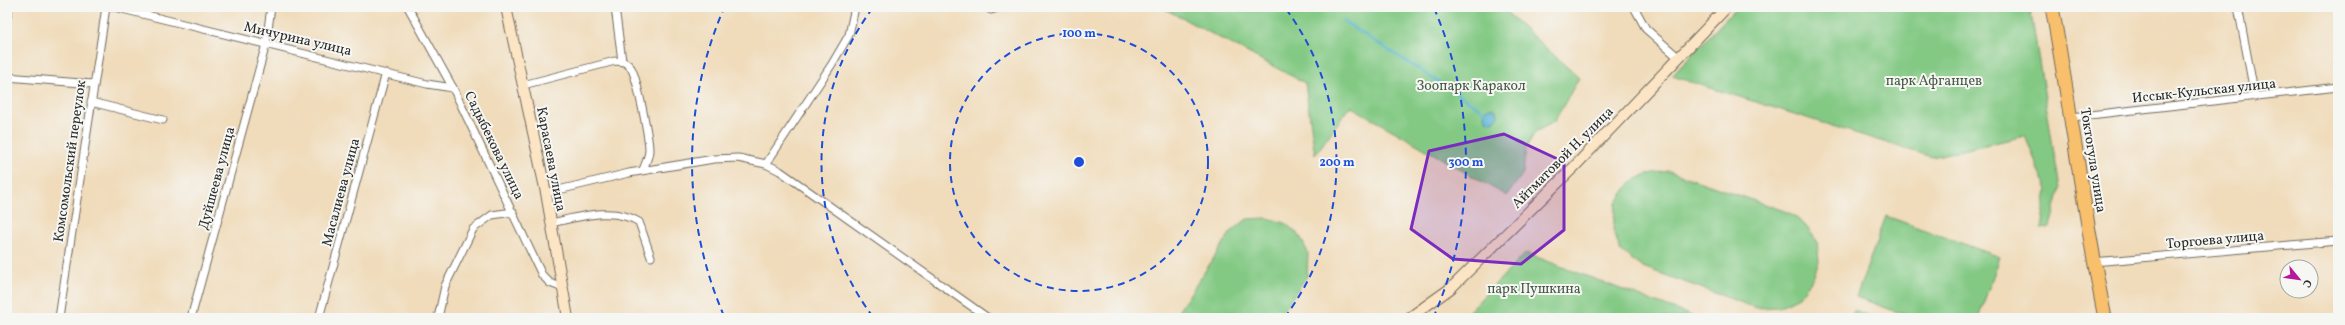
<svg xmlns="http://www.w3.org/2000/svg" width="2345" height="325" font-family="Vollkorn,serif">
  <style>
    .green { fill: #83c984; stroke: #577a58 }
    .water { fill: #55b3d3; stroke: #406f7f }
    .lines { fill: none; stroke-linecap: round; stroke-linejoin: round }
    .stream { stroke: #55b3d3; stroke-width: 2.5 }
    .street-casing { stroke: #70695d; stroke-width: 9 }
    .secondary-casing { stroke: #70695d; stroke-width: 12 }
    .highway-casing { stroke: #70695d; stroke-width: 15 }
    .street { stroke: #fff; stroke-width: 7 }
    .secondary { stroke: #fce5c4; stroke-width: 10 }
    .highway { stroke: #f8bf6c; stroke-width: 13 }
    .marked { fill: #7b2cbf; fill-opacity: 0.2; stroke: #7b2cbf; stroke-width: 3; stroke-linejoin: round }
    .ring { fill: none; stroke: #1d4ed8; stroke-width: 2; stroke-dasharray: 7 5 }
    .labels { text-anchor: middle; stroke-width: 4; stroke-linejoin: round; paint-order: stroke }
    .street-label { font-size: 14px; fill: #2b2b2b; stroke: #f6f6f2 }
    .park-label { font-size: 14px; fill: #455a46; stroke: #f6f6f2 }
    .centre { fill: #1d4ed8; stroke: #f6f6f2; stroke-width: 2 }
    .ring-label { font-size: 12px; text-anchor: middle; font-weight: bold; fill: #1d4ed8; stroke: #f6f6f2; stroke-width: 4; stroke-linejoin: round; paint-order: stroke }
  </style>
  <rect width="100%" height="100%" fill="#f6f6f2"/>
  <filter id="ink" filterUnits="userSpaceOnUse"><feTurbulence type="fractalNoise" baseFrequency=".025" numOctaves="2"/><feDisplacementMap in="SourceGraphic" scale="8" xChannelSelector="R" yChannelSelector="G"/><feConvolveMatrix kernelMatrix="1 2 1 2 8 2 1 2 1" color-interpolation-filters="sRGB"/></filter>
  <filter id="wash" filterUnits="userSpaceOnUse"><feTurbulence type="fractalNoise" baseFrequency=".012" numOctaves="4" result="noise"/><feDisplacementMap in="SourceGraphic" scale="16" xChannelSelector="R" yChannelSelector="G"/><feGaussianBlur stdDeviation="0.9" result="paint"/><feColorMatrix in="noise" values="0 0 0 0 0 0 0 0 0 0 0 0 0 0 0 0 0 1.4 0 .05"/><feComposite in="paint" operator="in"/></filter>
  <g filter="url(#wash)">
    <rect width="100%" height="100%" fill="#f0dbba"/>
    <g class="green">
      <path d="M1161 7H1501L1579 78 1554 122 1535 132 1526 148 1523 173 1507 196 1350 106 1315 155 1305 83Z"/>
      <path d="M1737 7H2030L2060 189 2050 227 2041 229 2047 190 2025 136 1932 157 1672 76Z"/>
      <path d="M1669 171 1790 213 1805 225 1817 241 1819 261 1814 276 1799 297 1779 307 1756 308 1640 266 1620 250 1613 229 1616 203 1631 182 1647 174Z"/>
      <path d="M1886 216 2000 257 1978 318H1914L1856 297Z"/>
      <path d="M1268 218 1285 223 1300 236 1308 253 1307 276 1278 318H1174L1231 232 1247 219Z"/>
      <path d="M1526 253 1697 318H1462Z"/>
      <path d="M1854 310 1877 318H1851Z"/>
    </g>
    <circle class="water" cx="1491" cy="115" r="7"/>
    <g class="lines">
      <path class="stream" d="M1343 21 1486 112"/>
    </g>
  </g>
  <g filter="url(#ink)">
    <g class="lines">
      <defs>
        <g id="street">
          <path d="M114 7 427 84 453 88"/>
          <path d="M408 7 453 88 542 275 550 283 563 288"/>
          <path d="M615 7 622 61"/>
          <path d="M986 7 991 10 1000 7"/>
          <path d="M1634 7 1646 29 1679 58"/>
          <path d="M2238 7 2255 97"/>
          <path d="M7 17 9 7"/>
          <path d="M7 77 93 84"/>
          <path d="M523 85 615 61C622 61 627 62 631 68 637 77 649 138 649 150 649 157 645 164 643 170"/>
          <path d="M91 102 163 120"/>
          <path d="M2072 117 2338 87"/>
          <path d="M766 164 832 64 849 35 855 7"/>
          <path d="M546 193 629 173 714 159 738 158 766 164 780 171 988 318"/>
          <path d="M551 223C579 217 613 206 639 222L651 257"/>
          <path d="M2093 262 2338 241"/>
          <path d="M59 318 106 7"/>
          <path d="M191 318 266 44 271 7"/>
          <path d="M319 318 386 73"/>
          <path d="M438 318 445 286 473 229 492 215 513 212"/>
        </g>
        <g id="secondary">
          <path d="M506 7 546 193 568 318"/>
          <path d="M1409 318 1451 288 1574 167 1727 7"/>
        </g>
        <path id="highway" d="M2052 7C2071 110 2084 215 2105 318"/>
      </defs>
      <use href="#street" class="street-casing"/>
      <use href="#secondary" class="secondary-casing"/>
      <use href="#highway" class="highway-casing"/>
      <use href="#street" class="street"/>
      <use href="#secondary" class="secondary"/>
      <use href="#highway" class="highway"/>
    </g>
  </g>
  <path class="marked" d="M1504 134 1564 162V230L1521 264 1453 259 1411 229 1429 151Z"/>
  <g class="ring">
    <circle cx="1079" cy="162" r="129"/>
    <path d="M873 317A258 258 0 0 1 872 9M1286 9A258 258 0 0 1 1285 317"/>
    <path d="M724 316A387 387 0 0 1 724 8M1434 8A387 387 0 0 1 1434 316"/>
  </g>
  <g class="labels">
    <g class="street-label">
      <text transform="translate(298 38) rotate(13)" y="5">Мичурина улица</text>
      <text transform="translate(2204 90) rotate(-6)" y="5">Иссык-Кульская улица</text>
      <text transform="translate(495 145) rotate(64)" y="5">Садыбекова улица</text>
      <text transform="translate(1562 157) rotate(-45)" y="5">Айтматовой Н. улица</text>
      <text transform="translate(552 159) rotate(79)" y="5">Карасаева улица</text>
      <text transform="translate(2094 160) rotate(81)" y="5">Токтогула улица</text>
      <text transform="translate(69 161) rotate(-82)" y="5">Комсомольский переулок</text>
      <text transform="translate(216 178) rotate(-75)" y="5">Дуйшеева улица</text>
      <text transform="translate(340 192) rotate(-75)" y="5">Масалиева улица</text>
      <text transform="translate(2215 239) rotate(-5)" y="5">Торгоева улица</text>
    </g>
    <g class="park-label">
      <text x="1934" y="85">парк Афганцев</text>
      <text x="1471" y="90">Зоопарк Каракол</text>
      <text x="1534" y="293">парк Пушкина</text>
    </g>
  </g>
  <circle cx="1079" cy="162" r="6" class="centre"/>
  <g class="ring-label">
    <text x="1079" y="37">100 m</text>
    <text x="1337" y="166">200 m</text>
    <text x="1466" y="166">300 m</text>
  </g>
  <rect width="2345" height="325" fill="none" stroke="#f6f6f2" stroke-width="24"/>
  <g transform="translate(2299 279) rotate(119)"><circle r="19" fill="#f6f6f2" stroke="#a5a5a2"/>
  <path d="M0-3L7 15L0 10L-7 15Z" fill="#b5179e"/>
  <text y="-6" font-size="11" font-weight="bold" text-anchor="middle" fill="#2b2b2b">С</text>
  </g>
</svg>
